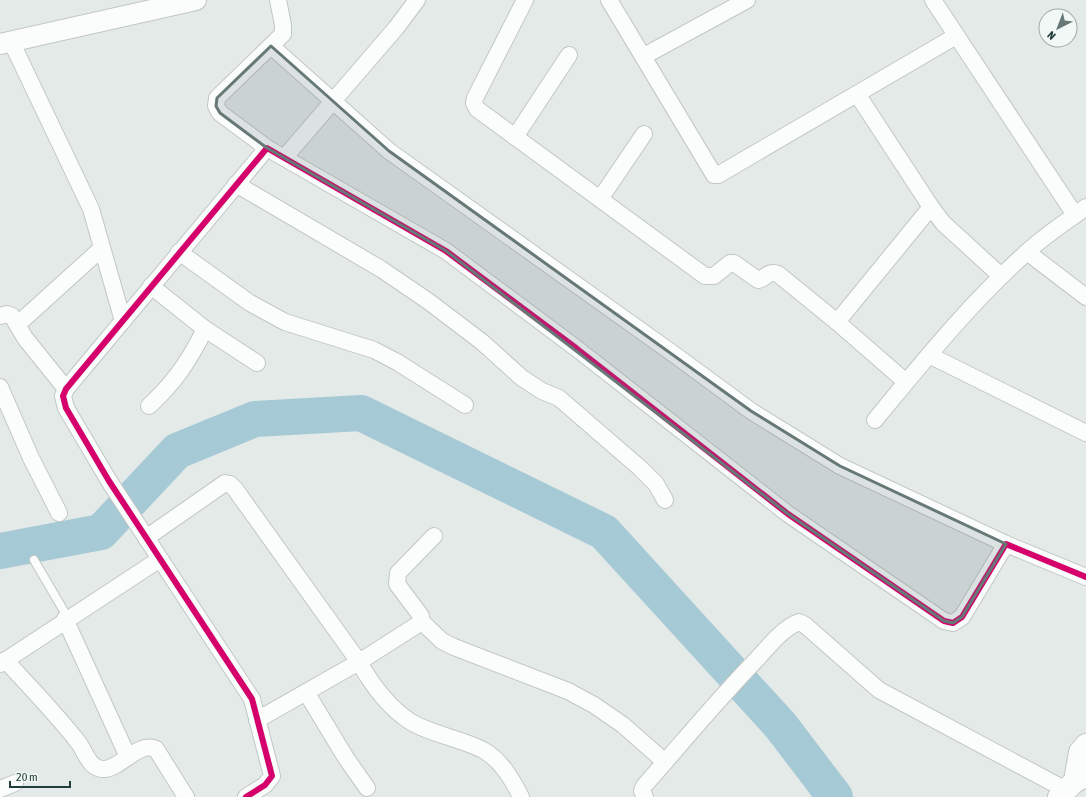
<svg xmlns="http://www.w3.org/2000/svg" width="1086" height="797" font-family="'Asap Condensed',sans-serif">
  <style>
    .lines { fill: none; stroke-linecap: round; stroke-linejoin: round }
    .river { stroke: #a6c9d6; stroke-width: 36 }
    .service-casing { stroke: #c1c7c5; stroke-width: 10 }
    .minor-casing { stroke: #c1c7c5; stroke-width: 18 }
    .tertiary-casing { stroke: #c1c7c5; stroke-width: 22 }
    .secondary-casing { stroke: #bfc7c5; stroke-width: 24 }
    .service { stroke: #fbfcfc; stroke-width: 8 }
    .minor { stroke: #fbfcfc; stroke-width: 16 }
    .tertiary { stroke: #fbfcfc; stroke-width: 20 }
    .secondary { stroke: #fbfcfc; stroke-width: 22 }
    .cycleway-casing { stroke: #f2f8f6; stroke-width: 8 }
    .cycleway { stroke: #d6006c; stroke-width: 6 }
    .marked { fill: #667976; fill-opacity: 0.2; stroke: #667976; stroke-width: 3; stroke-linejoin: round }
  </style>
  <rect width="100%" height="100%" fill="#e4eae8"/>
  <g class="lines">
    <path class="river" d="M0 551 101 532 177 451 255 419 361 413 604 532 781 726 835 797"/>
    <defs>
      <path id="service" d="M34 560 68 618"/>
      <g id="minor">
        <path d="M525 0 475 98 474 103 477 109 705 276H714L730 263H734L758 280C766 279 767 270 778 274L837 322 906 382"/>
        <path d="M609 0 714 175H718L956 36"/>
        <path d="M933 0 1075 215"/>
        <path d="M11 41 91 209 123 321"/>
        <path d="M271 46 389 151 675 355 751 411 840 466 1006 544"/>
        <path d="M644 56 747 0"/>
        <path d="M857 94 931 207 943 223 1001 276"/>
        <path d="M515 137 569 55"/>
        <path d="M267 148 220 113 216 106 217 98 283 34V25L278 0"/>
        <path d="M284 158 396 28 417 0"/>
        <path d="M236 184 381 269 428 301 482 342 522 378 542 391 559 398 640 468 656 484 665 500"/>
        <path d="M600 199 644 134"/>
        <path d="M179 252 250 303 285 322 374 350 397 362 465 405"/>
        <path d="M1027 252 1086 297"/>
        <path d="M151 286 205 329 257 363"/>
        <path d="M0 316 7 314 12 316 25 338 66 389"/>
        <path d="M837 322 931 207"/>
        <path d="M18 324 102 248"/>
        <path d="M929 355 1086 433"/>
        <path d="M0 387 31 458 59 513"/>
        <path d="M149 406C175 382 189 361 205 329"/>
        <path d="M875 420C922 363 970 303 1026 253 1044 236 1066 222 1086 207"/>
        <path d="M146 538 225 483 230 484 235 489 359 662 417 625 421 621V616L397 584 398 573 434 536"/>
        <path d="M65 619 128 757"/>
        <path d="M421 621 442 641 454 647 568 691 594 705 623 725 665 762"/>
        <path d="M5 660C30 687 56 714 78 742 86 752 89 770 105 769 122 767 139 741 156 749L186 797"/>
        <path d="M0 664 160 559"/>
        <path d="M306 692 346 758 367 788"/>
        <path d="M257 720 359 662C372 685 389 708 411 722 433 735 460 738 483 750 501 760 512 779 521 797"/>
        <path d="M0 789 15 783"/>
        <path d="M246 797 265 785 272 776 252 699 109 481 66 408 63 396 66 389 267 148 446 251 576 348 788 514 944 621 953 623 962 617 1006 544 1086 577"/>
        <path d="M645 797 642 791 644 786C682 743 718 699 758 658 769 646 783 628 799 622L805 625 879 690 1066 790"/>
      </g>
      <path id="tertiary" d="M0 44 196 0"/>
      <g id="secondary">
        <path d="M1075 781 1080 752 1086 745"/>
        <path d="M1059 797 1075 781 1086 776"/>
      </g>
    </defs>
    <use href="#service" class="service-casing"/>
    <use href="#minor" class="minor-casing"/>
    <use href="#tertiary" class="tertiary-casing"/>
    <use href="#secondary" class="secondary-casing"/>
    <use href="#service" class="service"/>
    <use href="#minor" class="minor"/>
    <use href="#tertiary" class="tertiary"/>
    <use href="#secondary" class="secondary"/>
    <defs>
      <path id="cycleway" d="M246 797 265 785 272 776 252 699 109 481 66 408 63 396 66 389 267 148 446 251 576 348 788 514 944 621 953 623 962 617 1006 544 1086 577"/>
    </defs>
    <use href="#cycleway" class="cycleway-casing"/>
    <use href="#cycleway" class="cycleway"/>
  </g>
  <path class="marked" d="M271 46 389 151 751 411 840 466 1006 544 962 617 953 623 944 621 788 514 446 251 267 148 220 113 216 106 217 98Z"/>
  <g transform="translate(1058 28) rotate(222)"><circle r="19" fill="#f2f8f6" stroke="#9fadaa"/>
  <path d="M0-3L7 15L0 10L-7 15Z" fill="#667976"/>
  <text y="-6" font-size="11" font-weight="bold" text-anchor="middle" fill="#223c39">N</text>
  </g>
  <path d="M10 781v6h60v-6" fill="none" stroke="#223c39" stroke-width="2"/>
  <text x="16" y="781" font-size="12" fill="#223c39" stroke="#f2f8f6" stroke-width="3" paint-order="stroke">20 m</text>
</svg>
